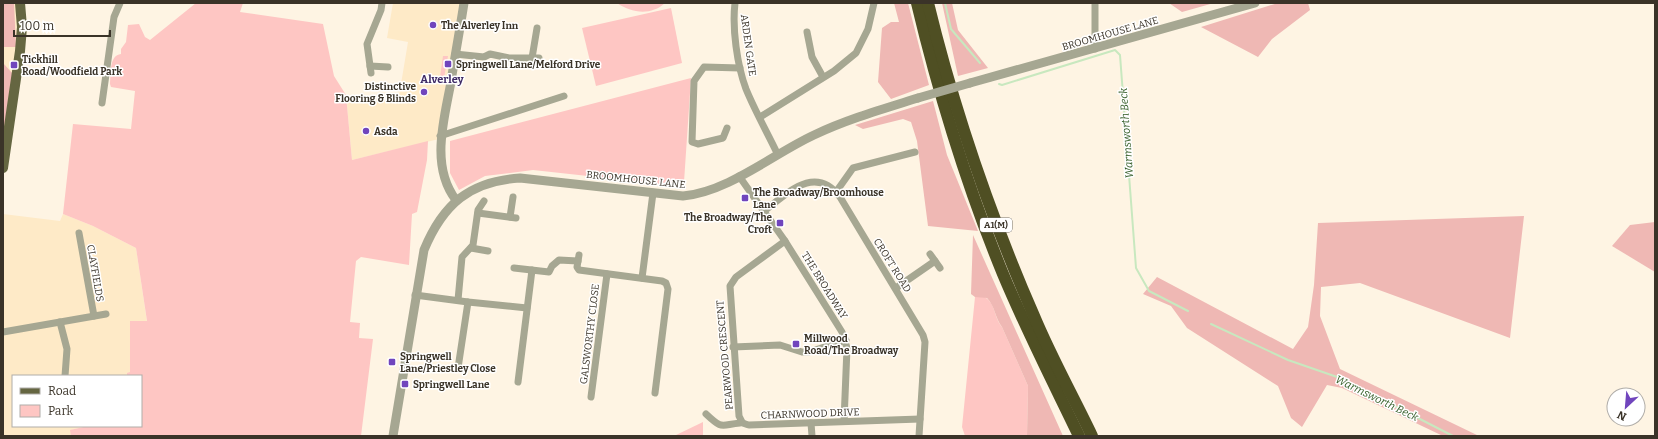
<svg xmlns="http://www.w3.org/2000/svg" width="1658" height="439" font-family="Bitter,serif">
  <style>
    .built { fill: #feeac7 }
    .green { fill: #fec6c3 }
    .forest { fill: #efb8b4 }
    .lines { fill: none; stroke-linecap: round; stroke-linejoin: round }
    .stream { stroke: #c8e8bf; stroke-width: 2 }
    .minor { stroke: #a6a792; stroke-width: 7 }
    .tertiary { stroke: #a6a792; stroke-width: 9 }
    .primary { stroke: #656641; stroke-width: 10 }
    .motorway { stroke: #4f4f23; stroke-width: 12 }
    .tertiary-bridge { stroke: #a6a792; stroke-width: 9 }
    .poi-dot { fill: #7045bd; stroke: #fff; stroke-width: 1.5 }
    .labels { text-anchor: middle; stroke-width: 3; stroke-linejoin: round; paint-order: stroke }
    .shield { fill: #fff; stroke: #757068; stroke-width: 1 }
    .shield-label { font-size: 9px; font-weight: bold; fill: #3a3328 }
    .poi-label { font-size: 10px; font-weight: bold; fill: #3a3328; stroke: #fff; text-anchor: start }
    .street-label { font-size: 10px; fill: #3a3328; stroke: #fff }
    .neighbourhood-label { font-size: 11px; font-weight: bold; fill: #3e2a65; stroke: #fff }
    .water-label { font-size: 11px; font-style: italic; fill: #345d27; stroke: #fff }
  </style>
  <rect width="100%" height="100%" fill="#fef4e3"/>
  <g class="built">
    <path d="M3 3H20L22 27 3 168Z"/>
    <path d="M393 3H461L439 139 352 160 346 95 398 102 408 42 387 38Z"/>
    <path d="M3 214 60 221 63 214 93 226 136 248 147 322 130 321V373H127V376H13V426H88L71 430V436H3Z"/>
  </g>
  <g class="green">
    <path d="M196 3H243L240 12 323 24 334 76 346 95 352 160 428 141 427 160 417 212 412 214 409 265 361 257 356 261 350 322 360 323 359 338 373 339 361 436H71L70 430 88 426H141V376H127V373L130 372V321H147L136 248 93 226 63 214 73 124 131 129 135 91 111 87 110 84C111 74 109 55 121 54V49L126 42 128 25 139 24 145 37 150 40Z"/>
    <path d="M617 3H665C651 16 631 13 617 3Z"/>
    <path d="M671 8 682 63 596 86 582 28Z"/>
    <path d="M443 56H448L444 78 440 77Z"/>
    <path d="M691 78 684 182 661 184 533 170 485 176 459 190 450 173V141Z"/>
    <path d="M982 296C996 301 993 316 1002 327L1028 386 1027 436H965L962 427 975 297Z"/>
    <path d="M703 422V436H674Z"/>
  </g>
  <g class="forest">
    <path d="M3 3H14L16 47H3Z"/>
    <path d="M894 3H908L929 85 891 99 878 82 882 28 891 22H899Z"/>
    <path d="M942 3H952L958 30 988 68 958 76Z"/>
    <path d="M1169 3H1214L1182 12Z"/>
    <path d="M1278 3H1308L1310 10 1272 39 1258 57 1201 27Z"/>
    <path d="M3 63 13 74 3 135Z"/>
    <path d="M933 101 947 155 978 231 928 226 917 141 911 122 903 119 863 129 855 125Z"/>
    <path d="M1524 216 1510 338 1360 283 1321 287 1320 316 1340 369 1479 436H1443L1342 388 1327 385 1302 427 1291 418 1278 386 1187 328 1171 306 1143 294 1157 277 1293 349 1308 327 1314 285 1318 223Z"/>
    <path d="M1655 222V272L1612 246 1630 225Z"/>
    <path d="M973 235 1063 436H1027L1028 386 1002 327C995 318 995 306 987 298L975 297 971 294Z"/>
  </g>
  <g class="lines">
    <g class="stream">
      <path d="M945 3 951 29 980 63"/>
      <path d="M999 84 1002 85 1115 50 1120 55 1136 268 1149 291 1188 311"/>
      <path d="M1211 324 1288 360 1340 378 1453 436"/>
    </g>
    <g class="minor">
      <path d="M735 3C732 28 737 65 746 89 755 111 767 132 777 153"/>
      <path d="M1095 3V49"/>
      <path d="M807 32 812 57 823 77"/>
      <path d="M455 54 484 57 490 54 509 58H539"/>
      <path d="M532 58 537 28"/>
      <path d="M370 66 388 67"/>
      <path d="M371 73 367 44 381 10 382 3"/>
      <path d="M102 103 114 17 120 3"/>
      <path d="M760 117 834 71 856 53 868 29 874 3"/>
      <path d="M727 128 723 138 698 144 692 142 694 81 704 67 740 68"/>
      <path d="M440 136 564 96"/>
      <path d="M739 176 785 241 842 332 847 348 844 421"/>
      <path d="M836 192 853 168 915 152"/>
      <path d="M764 211C788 193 815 164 840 197L923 335 925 342 919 436"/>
      <path d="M478 213 516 218"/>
      <path d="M510 217 513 197"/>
      <path d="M79 233 94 316"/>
      <path d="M471 248 488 251"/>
      <path d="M930 254 940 268"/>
      <path d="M579 255 577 267 579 270 662 281 666 283 668 289 655 393"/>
      <path d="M514 268 549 272 552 266 559 260 578 261"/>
      <path d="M642 278 653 193"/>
      <path d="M896 288 935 261"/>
      <path d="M415 295 468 302 527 308"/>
      <path d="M458 300 462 257 473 245 478 210 484 201"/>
      <path d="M60 322 67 349 65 376"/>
      <path d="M3 332 106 314"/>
      <path d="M733 347 780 345 802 352H809L846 340"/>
      <path d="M458 368 468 302"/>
      <path d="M518 382 532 270"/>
      <path d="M591 397 607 274"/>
      <path d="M706 414C723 430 720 425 740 423 743 422 746 425 749 425L920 419"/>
      <path d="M742 422 739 416 730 286 736 277 785 241"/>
      <path d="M811 423 812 436"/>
    </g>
    <g class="tertiary">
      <path d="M970 83 1255 3"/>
      <path d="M456 200C430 166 444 120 451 82 455 55 460 29 464 3"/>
      <path d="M393 436 424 250C443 204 470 181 520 178L683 196C728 192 773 154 814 135 848 119 883 109 918 98"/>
    </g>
    <path class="primary" d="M3 168 20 51 22 27 20 3"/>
    <g class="motorway">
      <path d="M917 3C939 95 967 186 1003 274 1026 329 1053 382 1079 436"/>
      <path d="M928 3C954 110 990 215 1034 316 1051 357 1073 396 1092 436"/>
    </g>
    <path class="tertiary-bridge" d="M918 98 970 83"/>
  </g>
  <g class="poi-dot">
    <circle cx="433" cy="25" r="4"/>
    <rect x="444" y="60" width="8" height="8" rx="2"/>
    <rect x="10" y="61" width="8" height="8" rx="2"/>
    <circle cx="424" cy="92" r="4"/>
    <circle cx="366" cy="131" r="4"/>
    <rect x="741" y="194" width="8" height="8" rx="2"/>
    <rect x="776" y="219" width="8" height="8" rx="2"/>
    <rect x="792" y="340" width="8" height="8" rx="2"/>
    <rect x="388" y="358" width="8" height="8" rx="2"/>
    <rect x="401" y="380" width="8" height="8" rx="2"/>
  </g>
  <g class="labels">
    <rect class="shield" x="980" y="218" width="32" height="14" rx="3"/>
    <g class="shield-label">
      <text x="996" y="228">A1(M)</text>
    </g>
    <g class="poi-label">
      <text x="441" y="29">The Alverley Inn</text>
      <text x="22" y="63">Tickhill<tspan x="22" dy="12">Road/Woodfield Park</tspan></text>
      <text x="456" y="68">Springwell Lane/Melford Drive</text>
      <text x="416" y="90" text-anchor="end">Distinctive<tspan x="416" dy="12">Flooring &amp; Blinds</tspan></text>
      <text x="374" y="135">Asda</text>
      <text x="753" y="196">The Broadway/Broomhouse<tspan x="753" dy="12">Lane</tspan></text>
      <text x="772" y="221" text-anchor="end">The Broadway/The<tspan x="772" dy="12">Croft</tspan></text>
      <text x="804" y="342">Millwood<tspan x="804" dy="12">Road/The Broadway</tspan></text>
      <text x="400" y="360">Springwell<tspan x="400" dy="12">Lane/Priestley Close</tspan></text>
      <text x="413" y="388">Springwell Lane</text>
    </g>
    <g class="street-label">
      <text transform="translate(1110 33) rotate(-16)" y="4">BROOMHOUSE LANE</text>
      <text transform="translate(749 45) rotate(82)" y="4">ARDEN GATE</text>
      <text transform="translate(636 179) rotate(6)" y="4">BROOMHOUSE LANE</text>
      <text transform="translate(893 265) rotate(58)" y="4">CROFT ROAD</text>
      <text transform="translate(96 273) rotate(80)" y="4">CLAYFIELDS</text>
      <text transform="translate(825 285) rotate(58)" y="4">THE BROADWAY</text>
      <text transform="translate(589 334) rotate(-83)" y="4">GALSWORTHY CLOSE</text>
      <text transform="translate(724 355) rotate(-95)" y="4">PEARWOOD CRESCENT</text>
      <text transform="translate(810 413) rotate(-2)" y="4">CHARNWOOD DRIVE</text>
    </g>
    <g class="neighbourhood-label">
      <text x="442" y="83">Alverley</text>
    </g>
    <g class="water-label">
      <text transform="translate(1126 133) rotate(-94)" y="4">Warmsworth Beck</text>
      <text transform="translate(1377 398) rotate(26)" y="4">Warmsworth Beck</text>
    </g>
  </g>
  <rect width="1658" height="439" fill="none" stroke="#3a3328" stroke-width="8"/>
  <rect x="12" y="375" width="130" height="52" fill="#ffffff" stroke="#b0ada9"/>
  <rect x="20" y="388" width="20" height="6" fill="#656641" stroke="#b0ada9"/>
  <text x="48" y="395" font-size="12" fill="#3a3328">Road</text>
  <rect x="20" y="405" width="20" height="12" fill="#fec6c3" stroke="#b0ada9"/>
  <text x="48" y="415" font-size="12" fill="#3a3328">Park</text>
  <g transform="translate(1626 407) rotate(206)"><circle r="19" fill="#ffffff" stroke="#b0ada9"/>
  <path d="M0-3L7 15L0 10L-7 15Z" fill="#7045bd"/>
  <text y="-6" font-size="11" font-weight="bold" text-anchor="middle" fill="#3a3328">N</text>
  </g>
  <path d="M14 30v6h96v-6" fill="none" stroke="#3a3328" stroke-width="2"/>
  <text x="20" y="30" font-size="12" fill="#3a3328" stroke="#ffffff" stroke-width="3" paint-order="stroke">100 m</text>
</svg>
